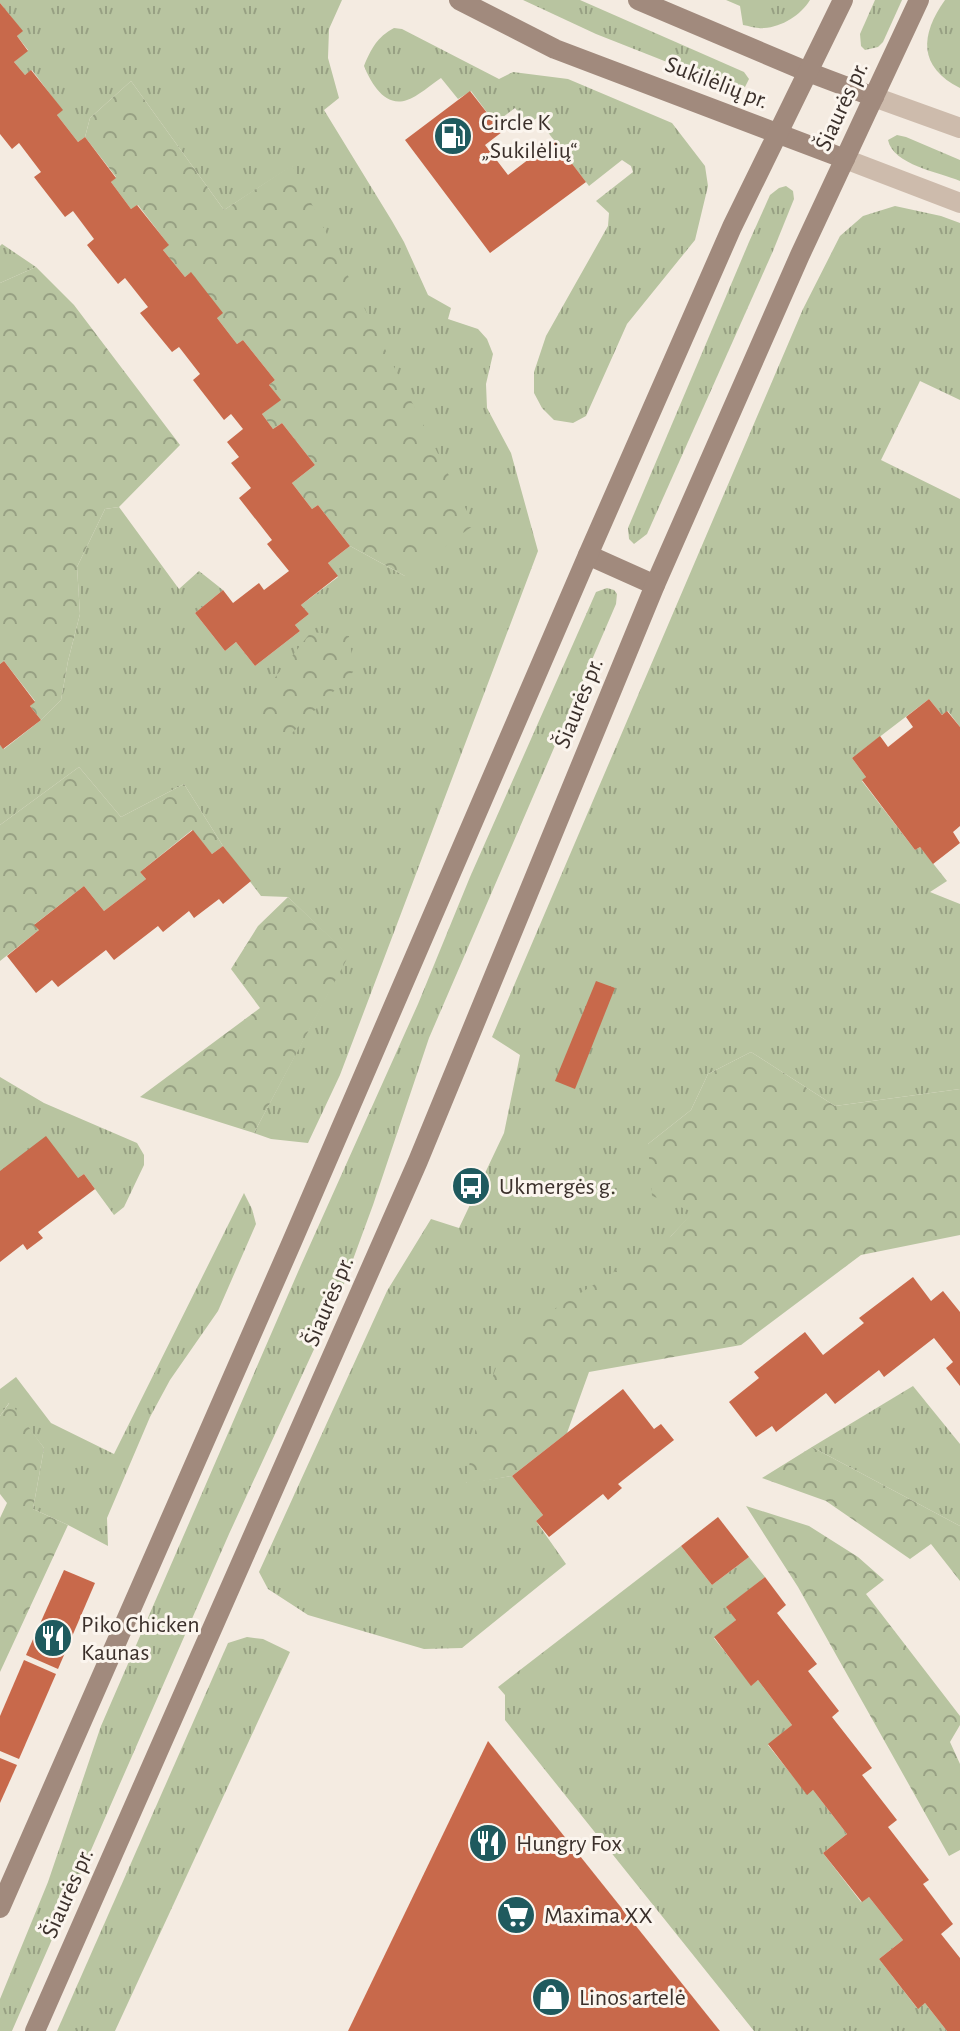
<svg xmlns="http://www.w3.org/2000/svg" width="960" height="2031" font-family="'Alegreya Sans',sans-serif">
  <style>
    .grass { fill: url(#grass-tufts) }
    .forest { fill: url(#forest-crowns) }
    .building { fill: #c8694b }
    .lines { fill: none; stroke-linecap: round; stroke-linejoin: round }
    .tertiary { stroke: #cdbbac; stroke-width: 20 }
    .secondary { stroke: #a18a7d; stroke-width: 20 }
    .labels { text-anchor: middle; stroke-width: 6; stroke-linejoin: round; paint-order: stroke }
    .street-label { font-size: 24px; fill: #3b302b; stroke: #fbf5ee }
    .poi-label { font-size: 24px; fill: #3b302b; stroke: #fbf5ee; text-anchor: start }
  </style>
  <defs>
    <pattern id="grass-tufts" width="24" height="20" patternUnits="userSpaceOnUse" patternTransform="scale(2)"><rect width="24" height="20" fill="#b8c4a0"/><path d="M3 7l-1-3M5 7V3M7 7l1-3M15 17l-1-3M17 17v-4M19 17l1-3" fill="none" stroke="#97a083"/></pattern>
    <pattern id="forest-crowns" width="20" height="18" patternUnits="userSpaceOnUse" patternTransform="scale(2)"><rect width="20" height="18" fill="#b8c4a0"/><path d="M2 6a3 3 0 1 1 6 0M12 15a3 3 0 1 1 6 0" fill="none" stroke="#97a083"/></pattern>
  </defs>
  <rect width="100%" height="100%" fill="#f4ebe1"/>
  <g class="grass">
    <path d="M0 0H342L329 29 328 58 339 98 324 110 392 221 404 242 428 295 451 308 448 319 478 329 487 339 493 354 486 384 487 408 511 453 538 551 340 1075 308 1143 271 1139 254 1133 348 955 288 897 261 896 223 846 184 784 121 817 79 767 0 825V745L4 749 41 720 61 700 68 661 80 614 77 567 105 509 119 507 179 589 199 571 223 590 195 613 225 651 236 642 255 666 300 631 295 625 309 614 301 605 338 577 328 563 350 546 405 576 292 166 224 210 131 81 90 118 85 137 78 142 57 115 62 110 32 70 25 75 14 62 28 50 17 36 22 31 0 3Z"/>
    <path d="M523 0H580L744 72 749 79 745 87 738 90 596 34Z"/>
    <path d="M726 0H810C801 15 782 27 764 28 757 29 749 26 743 25L740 6Z"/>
    <path d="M875 0H902L883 42 878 47 865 50 861 46 860 34Z"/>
    <path d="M945 0H960V88C918 67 920 35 945 0Z"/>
    <path d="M394 28 402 29 499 79 513 72 568 79 672 123 705 166 708 186 695 240 627 324 586 416 573 423 554 420 542 408 534 393V372L546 336 608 226 609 213 596 201 633 172 631 166 622 160 589 186 537 118 528 124 515 108 495 123 471 91 458 99 441 78C432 84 417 97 407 100 385 108 371 83 364 66 371 49 377 37 394 28Z"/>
    <path d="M897 135 906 137 960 160V181C939 172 893 165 888 140Z"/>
    <path d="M786 186 793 191 794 199 773 251 647 534 634 544 629 539 628 528 749 242 770 195 779 188Z"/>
    <path d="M895 206 941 216 960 223V400L920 381 881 460 960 499V727L948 711 942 715 929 699 852 758 866 777 862 781 915 850 920 847 947 881 930 892 960 904V1089L835 1106 751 1052 708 1074 691 1110 648 1144 694 1212 671 1236 466 1483 512 1476 543 1515 536 1521 566 1564 462 1648 424 1649 308 1615 268 1589 259 1572 387 1291 431 1219 459 1228 504 1133 520 1055 492 1037 803 309 840 236 863 216Z"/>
    <path d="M2 244 36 267 0 283V246Z"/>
    <path d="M607 588 614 590 617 594 616 604 429 1038 373 1205 344 1284 229 1534 12 2031H0V1999L48 1882 101 1726 301 1265 418 1004 470 877 596 592Z"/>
    <path d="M0 1077 44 1103 137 1143 144 1155V1165L124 1207 114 1215 84 1174 78 1178 0 1171Z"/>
    <path d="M244 1193 252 1209 256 1224 218 1311 170 1380 150 1417 107 1518 108 1546 68 1525 33 1509 44 1448 9 1403 0 1416V1389L16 1377 51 1423 114 1454Z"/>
    <path d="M913 1386 960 1444V1526L812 1447Z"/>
    <path d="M681 1546 712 1585 749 1557 765 1577 727 1607 736 1620 714 1638 751 1685 758 1680 792 1725 768 1745 807 1794 813 1790 847 1834 823 1853 861 1902 869 1897 903 1940 879 1959 917 2008 925 2003 947 2031H754L505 1720V1695L498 1687Z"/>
    <path d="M247 1637 263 1639 290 1652 115 2031H57L228 1643Z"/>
  </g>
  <g class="forest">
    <path d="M131 81 224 210 292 165 474 525 405 576 350 546 318 505 312 509 292 483 315 465 282 423 273 429 262 414 280 400 269 385 275 380 243 340 237 344 217 318 190 273 185 277 163 250 168 244 138 205 131 209 111 182 116 177 85 137 90 118Z"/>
    <path d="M36 267 74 305 180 445 119 507 105 509 77 567 80 614 68 661 61 700 41 720 30 706 35 701 4 661 0 664V283Z"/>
    <path d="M311 632 349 636 354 671 286 739 244 717Z"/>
    <path d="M79 767 121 817 184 784 223 846 212 854 192 830 140 872 146 879 104 911 84 886 35 924 39 930 0 961V825Z"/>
    <path d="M288 897 349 955 254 1133 140 1097 260 1008 231 969 258 926Z"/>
    <path d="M751 1052 835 1106 960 1089V1235L861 1255 741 1345 589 1372 567 1433 512 1476 466 1484 477 1420 506 1340 671 1236 693 1212 652 1196 648 1144 691 1110 708 1074Z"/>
    <path d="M10 1402 44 1448 33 1509 68 1525 0 1672V1518L7 1503 0 1494V1416Z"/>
    <path d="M812 1447 960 1526V1581L931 1544 910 1559 826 1501 762 1478Z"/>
    <path d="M746 1506 809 1526 858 1557 884 1580 866 1594 960 1716V1725L950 1742 960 1764V1850L949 1856 798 1587Z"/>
  </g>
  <g class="building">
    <path d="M0 3 23 31 17 36 28 51 14 62 25 75 31 70 63 110 57 115 78 142 85 137 116 178 111 182 131 209 137 205 169 245 163 250 185 277 191 272 223 313 217 318 237 344 243 340 275 380 269 385 281 400 262 414 273 429 282 423 315 465 292 483 312 509 318 505 350 546 328 563 338 576 301 605 309 614 295 625 300 631 255 666 236 642 225 651 195 613 223 590 233 603 259 583 264 590 289 571 267 544 272 540 239 498 251 488 231 463 239 457 227 442 243 429 231 414 224 420 193 380 200 374 179 347 172 352 140 313 148 307 125 278 118 284 87 245 94 239 73 211 65 217 34 177 41 172 19 143 12 149 0 134Z"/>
    <path d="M470 91 502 132 485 145 508 175 554 140 586 182 490 253 405 140Z"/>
    <path d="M4 661 35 702 30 706 41 720 3 749 0 745V664Z"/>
    <path d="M929 699 942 715 947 711 960 727V826L953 832 960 843 933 864 920 847 915 850 862 780 866 777 852 758 880 736 888 747 913 727 906 717Z"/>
    <path d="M193 830 212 854 223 846 251 881 223 904 219 899 194 918 189 911 163 932 158 926 114 960 106 950 58 987 52 980 36 993 7 956 39 930 34 925 84 886 104 911 146 879 140 872Z"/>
    <path d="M596 981 615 988 575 1089 555 1081Z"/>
    <path d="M46 1136 78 1178 84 1174 95 1189 38 1232 43 1238 27 1250 23 1244 0 1262V1171Z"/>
    <path d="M913 1277 931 1301 943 1291 960 1312V1386L946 1368 953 1362 934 1338 884 1377 879 1370 835 1404 826 1393 776 1432 772 1426 756 1437 729 1402 759 1378 754 1372 805 1332 823 1355 864 1323 859 1318Z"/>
    <path d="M623 1389 654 1429 661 1424 674 1440 618 1484 622 1488 608 1500 603 1494 549 1537 536 1521 543 1515 512 1476Z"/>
    <path d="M718 1517 749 1557 712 1585 681 1546Z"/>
    <path d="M64 1570 95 1583 58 1669 26 1655Z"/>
    <path d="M765 1577 786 1605 777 1613 817 1664 808 1671 839 1711 832 1717 872 1768 862 1775 897 1820 888 1827 929 1880 923 1884 953 1924 941 1934 960 1958V2031H947L925 2003 918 2009 879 1959 903 1940 869 1897 862 1902 823 1853 847 1834 813 1790 807 1795 768 1744 792 1725 758 1680 751 1686 714 1637 736 1620 726 1607Z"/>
    <path d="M24 1660 56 1674 19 1759 0 1751V1716Z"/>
    <path d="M488 1741 720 2031H348Z"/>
    <path d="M0 1758 17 1765 0 1803Z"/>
  </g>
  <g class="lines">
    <g class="tertiary">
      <path d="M874 97 960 128"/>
      <path d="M845 159 960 203"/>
    </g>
    <g class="secondary">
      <path d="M459 0 555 49 845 159"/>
      <path d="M638 0 808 72 874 97"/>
      <path d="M588 555 655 585"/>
      <path d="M0 1908 291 1244 588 555 732 227 843 0"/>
      <path d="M35 2031 418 1161 655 585 800 255 919 0"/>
    </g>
  </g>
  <defs>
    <symbol id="fuel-disc" viewBox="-11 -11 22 22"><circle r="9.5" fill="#1f5a5e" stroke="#fbf5ee"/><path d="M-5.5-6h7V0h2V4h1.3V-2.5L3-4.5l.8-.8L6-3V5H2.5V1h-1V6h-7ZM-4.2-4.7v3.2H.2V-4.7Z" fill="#fff"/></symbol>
    <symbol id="bus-disc" viewBox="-11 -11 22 22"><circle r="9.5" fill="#1f5a5e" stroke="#fbf5ee"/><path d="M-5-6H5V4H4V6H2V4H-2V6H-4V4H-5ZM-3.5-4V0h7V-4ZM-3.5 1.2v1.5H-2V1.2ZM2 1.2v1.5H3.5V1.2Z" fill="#fff"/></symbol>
    <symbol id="restaurant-disc" viewBox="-11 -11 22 22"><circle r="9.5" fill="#1f5a5e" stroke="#fbf5ee"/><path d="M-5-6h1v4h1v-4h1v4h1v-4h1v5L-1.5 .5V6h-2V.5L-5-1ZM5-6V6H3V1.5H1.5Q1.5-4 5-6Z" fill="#fff"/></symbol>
    <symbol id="supermarket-disc" viewBox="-11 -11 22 22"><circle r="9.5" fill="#1f5a5e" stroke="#fbf5ee"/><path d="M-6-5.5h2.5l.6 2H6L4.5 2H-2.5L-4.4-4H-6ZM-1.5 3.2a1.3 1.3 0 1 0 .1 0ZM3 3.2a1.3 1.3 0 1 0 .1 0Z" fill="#fff"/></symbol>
    <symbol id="shop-disc" viewBox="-11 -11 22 22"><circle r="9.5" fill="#1f5a5e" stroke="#fbf5ee"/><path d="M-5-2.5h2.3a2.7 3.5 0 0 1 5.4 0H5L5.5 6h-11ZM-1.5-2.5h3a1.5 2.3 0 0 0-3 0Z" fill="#fff"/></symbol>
  </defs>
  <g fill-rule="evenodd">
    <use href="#fuel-disc" x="431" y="114" width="44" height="44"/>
    <use href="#bus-disc" x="449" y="1164" width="44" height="44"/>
    <use href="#restaurant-disc" x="31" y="1616" width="44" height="44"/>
    <use href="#restaurant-disc" x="466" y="1821" width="44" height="44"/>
    <use href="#supermarket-disc" x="494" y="1893" width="44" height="44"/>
    <use href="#shop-disc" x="529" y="1975" width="44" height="44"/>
  </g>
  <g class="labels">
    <g class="street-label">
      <text transform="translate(717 82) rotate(21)" y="8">Sukilėlių pr.</text>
      <text transform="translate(841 106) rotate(-65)" y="8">Šiaurės pr.</text>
      <text transform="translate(578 703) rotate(-68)" y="8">Šiaurės pr.</text>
      <text transform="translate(328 1301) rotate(-67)" y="8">Šiaurės pr.</text>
      <text transform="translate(67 1893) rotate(-66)" y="8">Šiaurės pr.</text>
    </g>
    <g class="poi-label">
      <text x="481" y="130">Circle K<tspan x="481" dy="28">„Sukilėlių“</tspan></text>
      <text x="499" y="1194">Ukmergės g.</text>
      <text x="81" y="1632">Piko Chicken<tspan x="81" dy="28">Kaunas</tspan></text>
      <text x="516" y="1851">Hungry Fox</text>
      <text x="544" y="1923">Maxima XX</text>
      <text x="579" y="2005">Linos artelė</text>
    </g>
  </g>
</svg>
